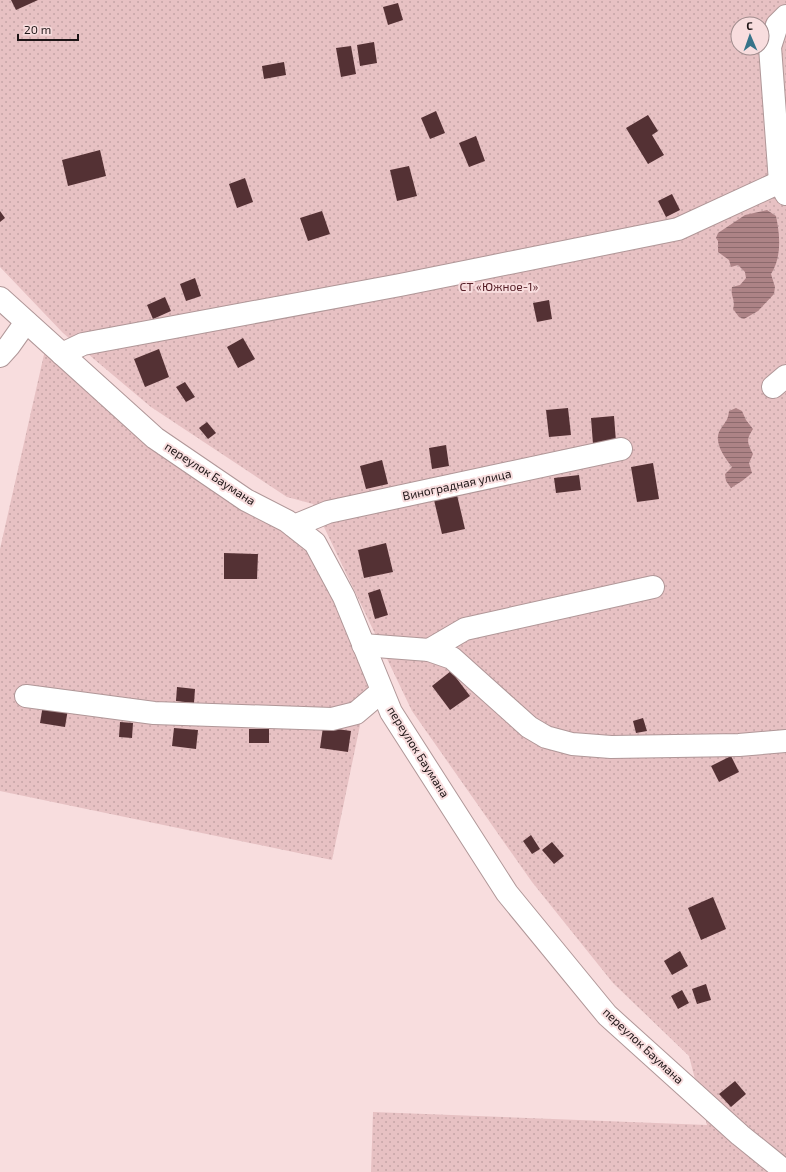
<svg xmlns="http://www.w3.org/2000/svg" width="786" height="1172" font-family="'Exo 2',sans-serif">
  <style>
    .park { fill: url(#park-dots); fill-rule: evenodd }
    .water { fill: url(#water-rules) }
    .building { fill: #543134 }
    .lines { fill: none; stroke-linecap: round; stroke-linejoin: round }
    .minor-casing { stroke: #b09798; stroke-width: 24 }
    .minor { stroke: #fff; stroke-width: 22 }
    .labels { text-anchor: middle; stroke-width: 4; stroke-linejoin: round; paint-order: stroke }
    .park-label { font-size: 12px; fill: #582129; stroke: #f8ddde }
    .street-label { font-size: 12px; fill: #1e1516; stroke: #f8ddde }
  </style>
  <defs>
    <pattern id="park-dots" width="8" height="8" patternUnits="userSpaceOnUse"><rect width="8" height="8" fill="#e7c1c3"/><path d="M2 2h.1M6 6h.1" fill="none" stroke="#c6a5a7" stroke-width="1.8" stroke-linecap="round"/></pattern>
    <pattern id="water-rules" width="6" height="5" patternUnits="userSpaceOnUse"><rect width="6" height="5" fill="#ad8386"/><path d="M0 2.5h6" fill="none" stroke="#8c6a6d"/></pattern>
  </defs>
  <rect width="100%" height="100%" fill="#f8ddde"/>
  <g class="park">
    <path d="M0 0H786V1172H371L373 1112 707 1125 689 1056 613 983 532 882 412 711 313 504 287 497 151 407 63 333 0 267ZM738 24H762V48H738Z"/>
    <path d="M45 350 130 424 222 498 283 526 312 554 369 682 332 860 0 791V549Z"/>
  </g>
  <g class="water">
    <path d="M767 210 776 216C780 235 782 257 771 274L775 287 774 294 758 311 744 319 739 317 733 309C736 299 730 297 732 287L740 285 746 278 745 272 738 265 731 267 729 260 718 252V241L716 238 718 233 745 215Z"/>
    <path d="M736 408 742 411 746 420 753 429C746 440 747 442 753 454L749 463 752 473 742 481 731 488 726 481 725 474 732 467C725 458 713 442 720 430 725 422 728 421 729 411Z"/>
  </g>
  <g class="building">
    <path d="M11 0H38L16 10Z"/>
    <path d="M398 3 403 20 388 25 383 7Z"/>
    <path d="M374 42 377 63 360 66 357 45Z"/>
    <path d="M351 46 356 74 341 77 336 48Z"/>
    <path d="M284 62 286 75 264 79 262 66Z"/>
    <path d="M436 111 445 133 430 139 421 118Z"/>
    <path d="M648 115 658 131 652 135 664 155 648 164 626 128Z"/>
    <path d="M476 136 485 161 469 167 459 143Z"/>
    <path d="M100 150 106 176 68 186 62 160Z"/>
    <path d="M409 166 417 196 397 201 390 170Z"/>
    <path d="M245 178 253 202 237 208 229 184Z"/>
    <path d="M672 194 680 210 666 217 658 201Z"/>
    <path d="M0 211 5 218 0 222Z"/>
    <path d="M322 211 330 234 308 241 300 218Z"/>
    <path d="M195 278 201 296 186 301 180 284Z"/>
    <path d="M165 297 171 311 153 319 147 305Z"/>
    <path d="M549 300 552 319 537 322 533 303Z"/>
    <path d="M243 338 255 359 238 368 227 347Z"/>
    <path d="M159 349 169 377 145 387 134 359Z"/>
    <path d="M185 382 195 397 186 402 176 387Z"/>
    <path d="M568 408 571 435 549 437 546 410Z"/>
    <path d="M614 416 616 442 593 444 591 418Z"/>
    <path d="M207 422 216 433 208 439 199 428Z"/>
    <path d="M446 445 449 466 432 469 429 448Z"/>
    <path d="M382 460 388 484 366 489 360 466Z"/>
    <path d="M653 463 659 499 637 502 631 467Z"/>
    <path d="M579 475 581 490 556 493 554 478Z"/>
    <path d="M457 495 465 529 442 534 434 500Z"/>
    <path d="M386 543 393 572 364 578 358 550Z"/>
    <path d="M224 553 258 554 257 579H224Z"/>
    <path d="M380 589 388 615 375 619 368 593Z"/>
    <path d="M451 671 470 696 450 710 432 686Z"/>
    <path d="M177 687 195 689 194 703 176 701Z"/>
    <path d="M43 705 68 709 65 727 40 723Z"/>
    <path d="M643 718 647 731 636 733 633 721Z"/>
    <path d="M120 722 133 723 132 738 119 737Z"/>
    <path d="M323 727 351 731 348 752 320 748Z"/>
    <path d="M174 728 198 730 196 749 172 746Z"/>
    <rect x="249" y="729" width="20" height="14"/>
    <path d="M731 756 739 772 719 782 711 766Z"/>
    <path d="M531 835 540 849 532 854 523 841Z"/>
    <path d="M552 842 564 856 554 864 542 850Z"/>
    <path d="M713 897 726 929 701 940 688 908Z"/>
    <path d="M680 951 688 966 672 975 664 961Z"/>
    <path d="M706 984 711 1000 697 1004 692 989Z"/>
    <path d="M682 990 689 1003 678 1009 671 996Z"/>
    <path d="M735 1081 746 1094 731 1107 719 1094Z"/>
  </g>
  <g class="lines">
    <defs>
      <g id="minor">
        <path d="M786 16 777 25 770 47 780 182 786 194"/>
        <path d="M0 298 155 438 246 500 287 521 315 543 344 597 391 712 507 893 607 1015 740 1135 786 1172"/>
        <path d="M62 354 83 344 400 285 678 229 780 182 786 181"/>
        <path d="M0 356 9 346 26 322"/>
        <path d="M773 387 786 376"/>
        <path d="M294 526 328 512 621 449"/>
        <path d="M363 645 429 650 452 658 529 727 546 737 572 744 611 747 739 745 786 741"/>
        <path d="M429 650 465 629 653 587"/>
        <path d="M26 696 154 713 332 719 356 713 382 691"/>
      </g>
    </defs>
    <use href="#minor" class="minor-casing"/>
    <use href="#minor" class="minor"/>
  </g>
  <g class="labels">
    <g class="park-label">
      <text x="499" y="291">СТ «Южное-1»</text>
    </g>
    <g class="street-label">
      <text transform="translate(210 474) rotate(33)" y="4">переулок Баумана</text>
      <text transform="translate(457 485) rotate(-12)" y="4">Виноградная улица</text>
      <text transform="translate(418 752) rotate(58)" y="4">переулок Баумана</text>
      <text transform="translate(643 1046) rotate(43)" y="4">переулок Баумана</text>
    </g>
  </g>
  <g transform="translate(750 36) rotate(358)"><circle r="19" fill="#f8ddde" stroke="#a18d8e"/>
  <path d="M0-3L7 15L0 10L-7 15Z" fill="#367389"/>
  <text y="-6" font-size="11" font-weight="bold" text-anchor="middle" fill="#1e1516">С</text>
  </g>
  <path d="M18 34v6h60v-6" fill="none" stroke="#1e1516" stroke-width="2"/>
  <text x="24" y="34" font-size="12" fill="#1e1516" stroke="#f8ddde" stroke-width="3" paint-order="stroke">20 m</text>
</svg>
